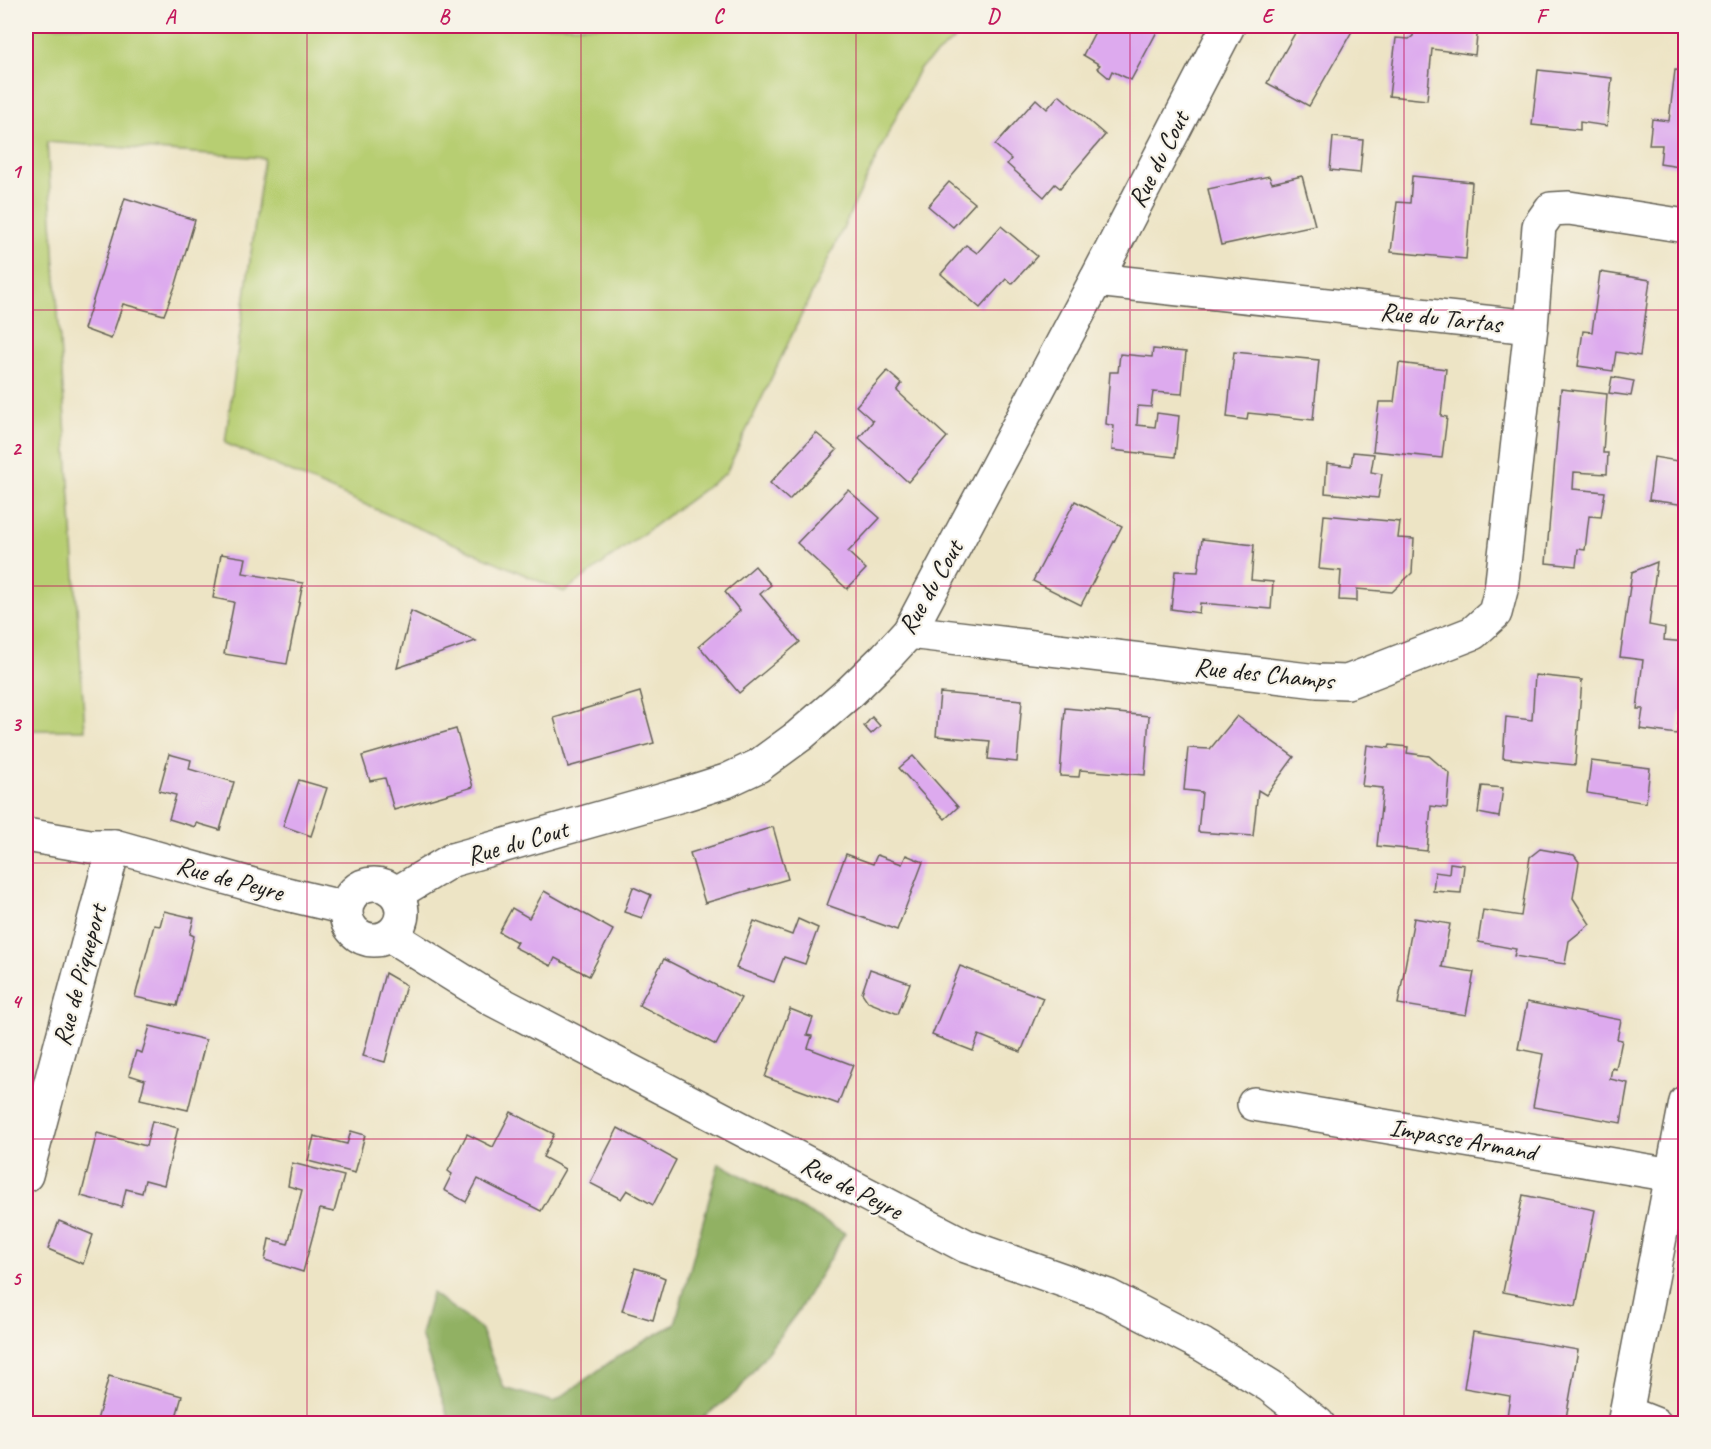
<svg xmlns="http://www.w3.org/2000/svg" width="1711" height="1449" font-family="Caveat,sans-serif">
  <style>
    .green { fill: #b7ce72; stroke: #6a7547; stroke-width: 1.5 }
    .forest { fill: #91b164; stroke: #566640; stroke-width: 1.5 }
    .building { fill: #dae }
    .lines { fill: none; stroke-linecap: round; stroke-linejoin: round }
    .street-casing { stroke: #656257; stroke-width: 36 }
    .street { stroke: #fff; stroke-width: 33 }
    .grid { fill: none; stroke: #c2185b; stroke-width: 1.5; stroke-opacity: 0.55 }
    .labels { text-anchor: middle; stroke-width: 4.5; stroke-linejoin: round; paint-order: stroke }
    .street-label { font-size: 26px; fill: #1c1c1c; stroke: #f7f3e8 }
    .neatline { fill: none; stroke: #c2185b; stroke-width: 2 }
    .grid-label { font-size: 20px; text-anchor: middle; font-weight: bold; fill: #c2185b }
  </style>
  <rect width="100%" height="100%" fill="#f7f3e8"/>
  <filter id="ink" filterUnits="userSpaceOnUse"><feTurbulence type="fractalNoise" baseFrequency=".0167" numOctaves="2"/><feDisplacementMap in="SourceGraphic" scale="12" xChannelSelector="R" yChannelSelector="G"/><feConvolveMatrix kernelMatrix="1 2 1 2 8 2 1 2 1" color-interpolation-filters="sRGB"/></filter>
  <filter id="wash" filterUnits="userSpaceOnUse"><feTurbulence type="fractalNoise" baseFrequency=".008" numOctaves="4" result="noise"/><feDisplacementMap in="SourceGraphic" scale="24" xChannelSelector="R" yChannelSelector="G"/><feGaussianBlur stdDeviation="1.35" result="paint"/><feColorMatrix in="noise" values="0 0 0 0 0 0 0 0 0 0 0 0 0 0 0 0 0 1.4 0 .05"/><feComposite in="paint" operator="in"/></filter>
  <g filter="url(#wash)">
    <rect width="100%" height="100%" fill="#ede4c5"/>
    <path class="green" d="M26 26H970L919 69 726 473 564 592 225 443 264 158 47 142 85 730H26Z"/>
    <path class="forest" d="M719 1163 845 1233 799 1310 738 1391 696 1423H450L421 1335 432 1293 480 1328 504 1388 554 1402 620 1355 675 1324Z"/>
    <g id="blocks">
      <g class="building">
        <path d="M1098 26H1160L1131 80 1112 71 1109 78 1097 68 1100 65 1083 55Z"/>
        <path d="M1299 26H1355L1309 106 1267 83Z"/>
        <path d="M1414 26H1478L1475 55 1432 49 1427 100 1389 96 1396 38 1409 39 1413 36Z"/>
        <path d="M1538 70 1612 78 1607 126 1580 122V130L1532 125Z"/>
        <path d="M1675 70 1686 71V168L1660 164 1662 145H1649L1652 119 1669 121Z"/>
        <path d="M1059 95 1105 135 1060 188 1055 184 1044 197 1007 164 1011 159 995 145 1036 99 1047 109Z"/>
        <path d="M1333 137 1363 140 1360 173 1330 170Z"/>
        <path d="M1269 176 1272 183 1302 176 1315 225 1221 245 1208 189Z"/>
        <path d="M1412 176 1472 182 1466 259 1391 252 1397 202 1410 203Z"/>
        <path d="M949 182 975 203 953 227 928 206Z"/>
        <path d="M125 198 195 220 176 284 164 315 123 304 111 339 84 329Z"/>
        <path d="M1001 226 1037 256 1012 284 1006 279 980 308 941 274 966 245 977 253Z"/>
        <path d="M1600 272 1650 280 1640 356 1616 352 1613 371 1578 366 1583 331 1592 332Z"/>
        <path d="M1153 349 1186 352 1182 394 1153 392 1151 407 1138 406 1137 425 1155 427 1157 413 1179 416 1175 457 1112 450 1114 426 1106 424 1110 372H1118L1120 354 1152 357Z"/>
        <path d="M1234 352 1319 360 1313 420 1248 413 1247 420 1227 417Z"/>
        <path d="M1399 363 1446 369 1441 416 1447 417 1442 458 1373 451 1379 402H1394Z"/>
        <path d="M887 371 902 384 897 391 947 437 908 482 859 438 873 421 856 406Z"/>
        <path d="M1612 377 1634 381 1631 396 1609 393Z"/>
        <path d="M1561 389 1607 394 1603 453H1608L1607 474 1574 472 1573 489 1605 492 1601 517 1589 516 1585 550 1578 549 1576 566 1546 563Z"/>
        <path d="M1681 432H1686V505L1649 500 1654 457 1677 461Z"/>
        <path d="M816 433 837 450 789 500 770 483Z"/>
        <path d="M1353 452 1374 454 1371 472 1382 474 1378 498 1325 493 1327 463 1351 466Z"/>
        <path d="M848 490 880 518 848 552 866 569 847 589 797 543Z"/>
        <path d="M1075 501 1122 526 1081 605 1033 581Z"/>
        <path d="M1324 515 1400 522 1398 538 1414 539 1412 573 1392 592 1357 589V601L1339 600 1341 571 1319 569Z"/>
        <path d="M1202 539 1254 545 1251 580 1273 582 1271 609 1200 603 1199 613 1171 609 1175 571 1198 572Z"/>
        <path d="M221 554 246 558 243 573 303 583 287 664 224 654 234 602 213 598Z"/>
        <path d="M1657 562 1649 625 1665 628 1664 640 1686 642V712L1680 711 1677 734 1640 729 1643 709H1637L1643 660 1620 657 1632 572Z"/>
        <path d="M755 566 771 585 760 594 800 642 739 693 699 646 740 611 725 592Z"/>
        <path d="M411 611 476 641 397 668Z"/>
        <path d="M1535 675 1582 680 1575 765 1503 758 1506 717 1532 720Z"/>
        <path d="M640 692 654 743 568 767 554 718Z"/>
        <path d="M940 693 1022 700 1017 762 988 759 990 741 936 736Z"/>
        <path d="M1065 708 1149 716 1145 775 1080 770 1079 777 1060 776Z"/>
        <path d="M1237 716 1294 757 1266 795 1258 790 1253 836 1198 832 1202 792 1184 790 1188 748 1210 749Z"/>
        <path d="M872 717 880 726 871 734 864 726Z"/>
        <path d="M456 729 473 787 394 810 385 778 370 781 362 756Z"/>
        <path d="M1367 745 1389 748 1390 745 1408 747 1407 753 1429 756 1450 774 1447 808 1431 806 1427 851 1377 846 1383 788 1362 786Z"/>
        <path d="M169 754 191 760 189 769 234 782 220 830 196 823 195 827 169 819 176 795 159 791Z"/>
        <path d="M913 756 958 807 945 819 899 768Z"/>
        <path d="M1591 761 1650 768 1646 803 1587 793Z"/>
        <path d="M299 780 327 788 311 836 283 826Z"/>
        <path d="M1482 786 1503 788 1499 817 1478 813Z"/>
        <path d="M773 827 788 879 705 903 690 853Z"/>
        <path d="M1540 849 1574 855 1579 862 1573 898 1590 924 1569 941 1565 964 1514 956 1516 949 1478 942 1483 910 1521 916 1530 857Z"/>
        <path d="M846 854 873 864 877 855 902 864 906 855 923 862 897 930 827 905Z"/>
        <path d="M1450 863 1464 865 1461 893 1433 891 1435 872 1449 874Z"/>
        <path d="M633 887 651 895 642 918 624 912Z"/>
        <path d="M544 891 613 930 589 976 555 958 551 966 514 947 517 942 499 932 512 908 529 918Z"/>
        <path d="M164 911 194 918 190 934 194 936 177 1006 135 997 154 925 160 926Z"/>
        <path d="M1414 918 1450 924 1442 967 1474 972 1466 1015 1398 1004Z"/>
        <path d="M798 919 818 928 805 964 784 957 774 982 736 968 754 921 792 935Z"/>
        <path d="M664 959 741 998 716 1045 639 1005Z"/>
        <path d="M960 966 1043 998 1021 1052 979 1035 973 1051 932 1035Z"/>
        <path d="M870 969 910 983 898 1014 868 1002 862 993Z"/>
        <path d="M385 973 406 985 385 1062 363 1056Z"/>
        <path d="M1527 1002 1621 1020 1617 1039 1622 1040 1616 1069 1612 1068 1610 1079 1628 1083 1621 1123 1533 1107 1543 1054 1518 1049Z"/>
        <path d="M790 1009 813 1018 807 1035 812 1036 808 1048 853 1065 838 1104 765 1077Z"/>
        <path d="M150 1026 206 1040 188 1110 140 1099 145 1080 129 1075 136 1051 142 1053Z"/>
        <path d="M511 1112 554 1134 543 1157 565 1169 541 1211 478 1179 466 1202 444 1190 452 1174 448 1171 467 1134 493 1147Z"/>
        <path d="M152 1121 178 1128 164 1185 145 1180 142 1193 126 1189 122 1207 81 1196 97 1133 146 1146Z"/>
        <path d="M618 1128 676 1160 653 1205 627 1190 621 1199 590 1183Z"/>
        <path d="M351 1131 365 1135 355 1173 308 1161 314 1136 347 1144Z"/>
        <path d="M292 1163 344 1176 334 1212 320 1209 303 1272 265 1260 269 1239 288 1244 302 1190 288 1186Z"/>
        <path d="M1523 1195 1595 1210 1576 1306 1503 1292Z"/>
        <path d="M59 1221 93 1235 83 1264 48 1249Z"/>
        <path d="M635 1268 653 1273 665 1278 653 1320 622 1311Z"/>
        <path d="M1473 1332 1578 1350 1565 1424H1506L1510 1396 1464 1388Z"/>
        <path d="M109 1376 182 1396 174 1424H96Z"/>
      </g>
    </g>
  </g>
  <g filter="url(#ink)">
    <use href="#blocks" fill-opacity="0" stroke="#656257" stroke-width="1.5"/>
    <g class="lines">
      <defs>
        <g id="street">
          <path d="M1096 280 1531 327 1539 226 1551 209 1569 208 1686 226"/>
          <path d="M909 632 1317 681 1347 682 1473 633 1495 613 1501 590 1531 327"/>
          <path d="M26 835 90 846H114L278 892 346 908"/>
          <circle cx="374" cy="912" r="28"/>
          <path d="M397 893 452 860 685 794 726 781 758 766 799 736 850 692 886 657 909 632 1096 280 1228 26"/>
          <path d="M391 936 492 999 966 1246 1108 1296 1203 1345 1270 1386 1318 1424"/>
          <path d="M1254 1104 1672 1175"/>
          <path d="M26 1175 114 846"/>
          <path d="M1627 1413 1655 1424"/>
          <path d="M1624 1424 1686 1102"/>
        </g>
      </defs>
      <use href="#street" class="street-casing"/>
      <use href="#street" class="street"/>
    </g>
  </g>
  <path class="grid" d="M307 26V1424M581 26V1424M856 26V1424M1130 26V1424M1404 26V1424M26 310H1686M26 586H1686M26 863H1686M26 1139H1686"/>
  <g class="labels">
    <g class="street-label">
      <text transform="translate(1158 159) rotate(-63)" y="9">Rue du Cout</text>
      <text transform="translate(1441 317) rotate(6)" y="9">Rue du Tartas</text>
      <text transform="translate(930 587) rotate(-60)" y="9">Rue du Cout</text>
      <text transform="translate(1264 673) rotate(6)" y="9">Rue des Champs</text>
      <text transform="translate(517 842) rotate(-16)" y="9">Rue du Cout</text>
      <text transform="translate(230 878) rotate(15)" y="9">Rue de Peyre</text>
      <text transform="translate(79 975) rotate(-75)" y="9">Rue de Piqueport</text>
      <text transform="translate(1463 1139) rotate(10)" y="9">Impasse Armand</text>
      <text transform="translate(852 1187) rotate(27)" y="9">Rue de Peyre</text>
    </g>
  </g>
  <rect width="1711" height="1449" fill="none" stroke="#f7f3e8" stroke-width="66"/>
  <rect x="33" y="33" width="1645" height="1383" class="neatline"/>
  <g class="grid-label">
    <text x="170" y="23">A</text>
    <text x="444" y="23">B</text>
    <text x="718" y="23">C</text>
    <text x="993" y="23">D</text>
    <text x="1267" y="23">E</text>
    <text x="1541" y="23">F</text>
    <text x="16" y="178">1</text>
    <text x="16" y="455">2</text>
    <text x="16" y="731">3</text>
    <text x="16" y="1008">4</text>
    <text x="16" y="1285">5</text>
  </g>
</svg>
